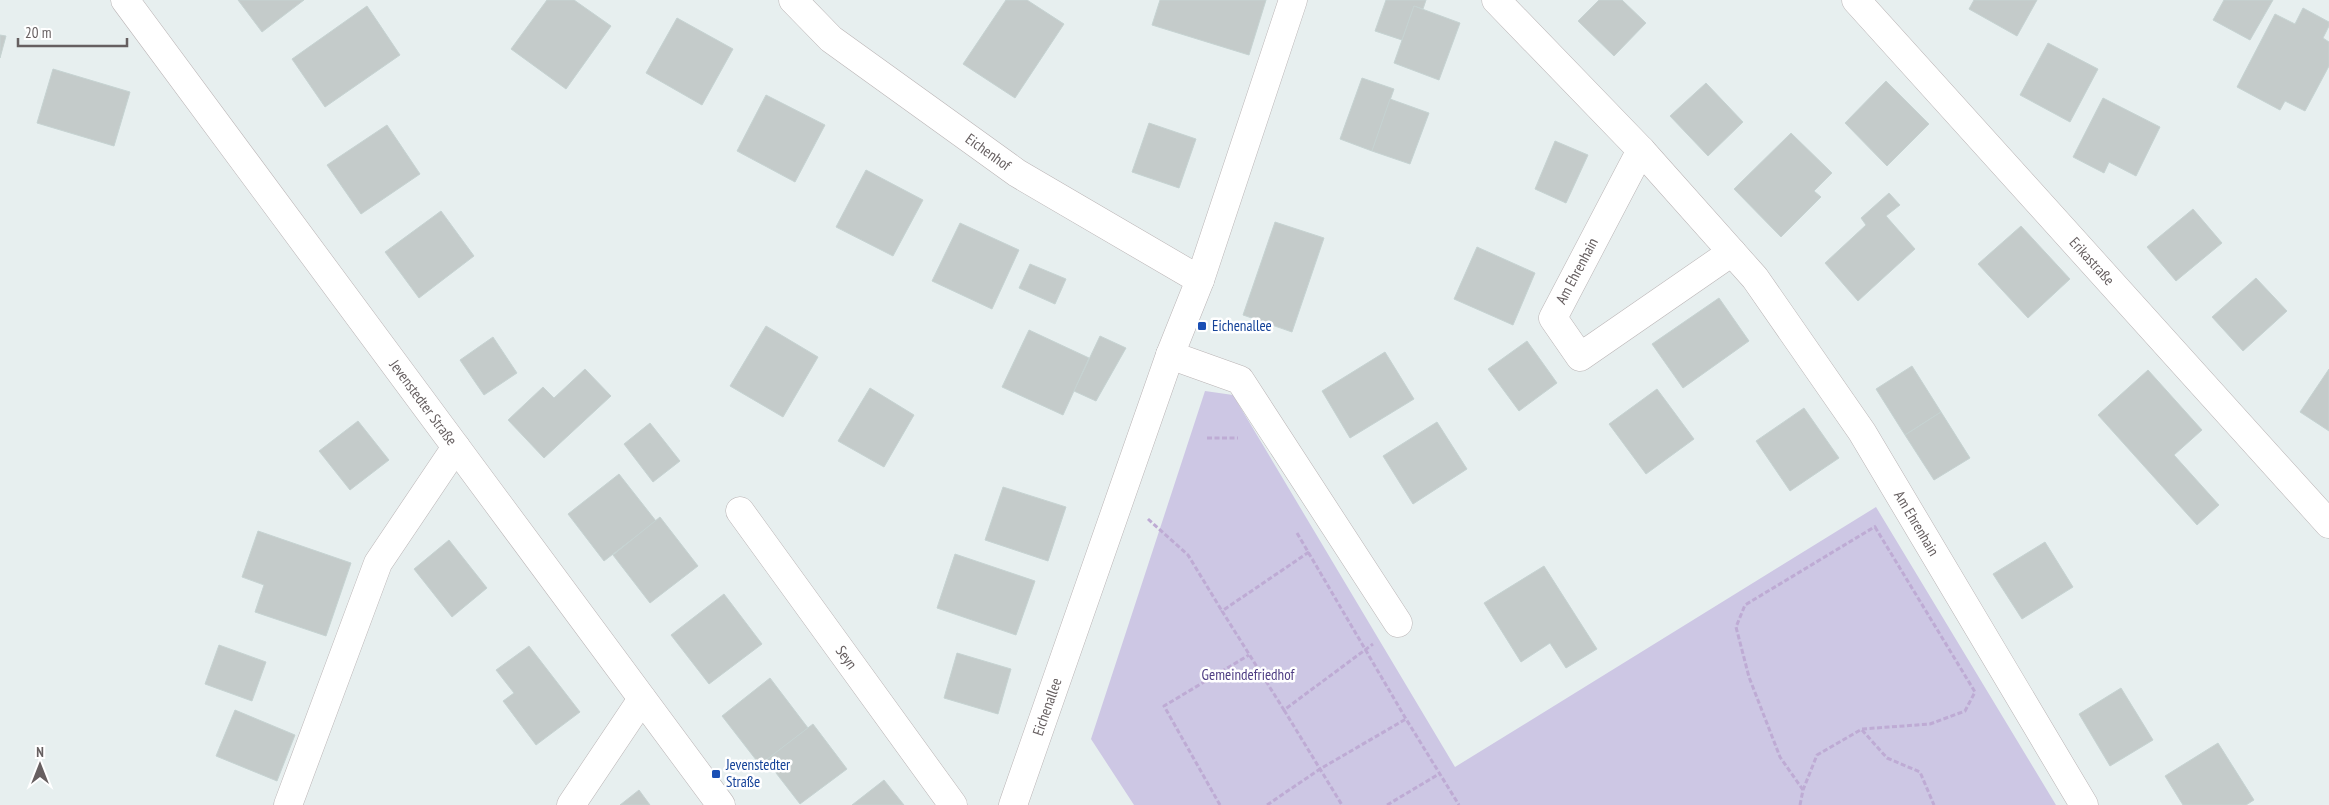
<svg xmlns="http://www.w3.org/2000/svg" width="2329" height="805" font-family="'PT Sans Narrow',sans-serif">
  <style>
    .green { fill: #cdc7e4 }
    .building { fill: #c4cbca; stroke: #c6d3d2 }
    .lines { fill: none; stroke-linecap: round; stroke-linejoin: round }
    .minor-casing { stroke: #bab4b5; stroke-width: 29 }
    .path { stroke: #beabd4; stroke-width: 3; stroke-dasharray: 5 2.5; stroke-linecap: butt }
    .minor { stroke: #fff; stroke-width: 28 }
    .transit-dot { fill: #1a4fb4; stroke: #fff; stroke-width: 2 }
    .labels { text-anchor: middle; stroke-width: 5; stroke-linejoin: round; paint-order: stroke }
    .street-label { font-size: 15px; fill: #665f60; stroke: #fff }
    .transit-label { font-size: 15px; fill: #164399; stroke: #fff; text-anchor: start }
    .park-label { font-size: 15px; fill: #503f84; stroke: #fff }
  </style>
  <rect width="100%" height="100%" fill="#e7efef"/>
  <path class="green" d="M1205 391 1233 395 1455 767 1876 507 2056 805H1134L1091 739Z"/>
  <g class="building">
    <path d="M238 0H304L262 32Z"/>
    <path d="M547 0H574L611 26 566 89 511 49Z"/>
    <path d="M1006 0H1027L1064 24 1015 98 963 64Z"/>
    <path d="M1160 0H1266L1249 55 1152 25Z"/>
    <path d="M1386 0H1426L1423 9 1414 6 1402 40 1375 31Z"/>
    <path d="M1599 0H1622L1646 23 1614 56 1578 21Z"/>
    <path d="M1974 0H2037L2017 36 1969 9Z"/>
    <path d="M2224 0H2273L2250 40 2213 20Z"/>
    <path d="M367 6 400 55 325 107 292 59Z"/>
    <path d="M1414 6 1460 23 1439 80 1394 63Z"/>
    <path d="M2303 8 2329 22V26L2323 38 2329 42V66L2305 111 2285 101 2280 110 2237 87 2275 14 2295 24Z"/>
    <path d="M677 18 733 49 702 105 646 73Z"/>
    <path d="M0 35 6 36 0 58Z"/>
    <path d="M2048 43 2098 69 2070 122 2020 95Z"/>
    <path d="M53 69 130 92 114 146 37 123Z"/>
    <path d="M1362 78 1394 89 1372 151 1340 139Z"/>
    <path d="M1886 81 1929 124 1887 166 1845 123Z"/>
    <path d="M1706 83 1743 122 1708 156 1670 116Z"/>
    <path d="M766 95 825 125 795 182 737 151Z"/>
    <path d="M2103 98 2160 127 2136 176 2109 162 2104 173 2073 157Z"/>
    <path d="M1390 99 1429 113 1410 164 1372 151Z"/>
    <path d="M1149 123 1196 139 1179 188 1132 172Z"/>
    <path d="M387 125 420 174 361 214 327 165Z"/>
    <path d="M1791 133 1832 173 1814 191 1821 197 1781 237 1734 189Z"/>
    <path d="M1555 141 1588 155 1566 203 1535 189Z"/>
    <path d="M866 170 923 200 893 256 836 227Z"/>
    <path d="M1889 193 1900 205 1886 216 1915 249 1858 301 1825 263 1866 225 1861 218Z"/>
    <path d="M2193 209 2222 243 2176 281 2147 247Z"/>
    <path d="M441 211 474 256 419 298 385 252Z"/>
    <path d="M1275 222 1324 238 1292 332 1243 315Z"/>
    <path d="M960 223 1019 250 992 309 932 281Z"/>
    <path d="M2021 226 2070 279 2028 318 1978 264Z"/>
    <path d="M1477 247 1535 273 1513 325 1454 299Z"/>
    <path d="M1030 264 1066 279 1055 304 1019 288Z"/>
    <path d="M2256 278 2287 311 2243 351 2212 317Z"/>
    <path d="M1719 298 1749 341 1683 388 1652 344Z"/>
    <path d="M766 326 818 357 783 417 730 386Z"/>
    <path d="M1029 330 1089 358 1063 415 1002 387Z"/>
    <path d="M1100 336 1126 348 1096 401 1074 391Z"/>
    <path d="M493 337 517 373 484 395 460 360Z"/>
    <path d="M1527 341 1557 383 1519 411 1488 369Z"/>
    <path d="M1385 352 1414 399 1350 438 1322 391Z"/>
    <path d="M1912 366 1941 412 1905 435 1876 389Z"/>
    <path d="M585 369 611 396 544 458 508 420 543 387 554 398Z"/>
    <path d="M2329 369V431L2300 412Z"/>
    <path d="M2148 370 2202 430 2174 455 2219 505 2197 525 2098 415Z"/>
    <path d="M870 388 914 415 884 467 838 441Z"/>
    <path d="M1657 389 1694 439 1646 474 1609 424Z"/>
    <path d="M1804 408 1839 458 1790 491 1756 441Z"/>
    <path d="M1941 412 1970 458 1934 480 1905 435Z"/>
    <path d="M358 421 389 460 350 490 319 451Z"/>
    <path d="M1437 422 1467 469 1413 504 1383 456Z"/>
    <path d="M650 423 680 461 653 482 624 444Z"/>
    <path d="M619 474 656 521 604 561 568 514Z"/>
    <path d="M1003 487 1066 507 1048 561 985 540Z"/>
    <path d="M660 517 698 566 650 603 613 555Z"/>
    <path d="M258 531 351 563 326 636 255 612 264 585 242 577Z"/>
    <path d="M449 540 487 588 452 617 414 569Z"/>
    <path d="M2045 542 2073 587 2022 619 1993 574Z"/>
    <path d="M955 554 1035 581 1016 635 937 608Z"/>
    <path d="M1544 566 1597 649 1566 668 1550 643 1521 662 1484 603Z"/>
    <path d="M724 594 762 644 709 684 671 635Z"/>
    <path d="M219 645 266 662 252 701 205 684Z"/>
    <path d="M529 646 580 712 536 745 503 701 514 693 496 670Z"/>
    <path d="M957 653 1011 669 998 714 944 698Z"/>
    <path d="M770 678 808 728 760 765 722 716Z"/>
    <path d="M2121 688 2153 740 2110 766 2079 714Z"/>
    <path d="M235 710 295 735 277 781 216 756Z"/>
    <path d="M813 724 847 769 800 804 766 760Z"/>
    <path d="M2218 743 2254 800 2246 805H2183L2165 776Z"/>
    <path d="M884 780 904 805H852Z"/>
    <path d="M639 790 650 805H620Z"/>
  </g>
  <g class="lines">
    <defs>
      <g id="minor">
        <path id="s1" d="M125 0 721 805"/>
        <path id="s2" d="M793 0 831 39 1017 173 1200 280"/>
        <path id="s3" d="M1496 0 1641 150 1755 278 1862 432 2084 805"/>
        <path id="s4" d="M1856 0 2329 524"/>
        <path d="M1641 150 1553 318 1580 357 1732 252"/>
        <path d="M1170 355 1240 380 1398 623"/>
        <path id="s5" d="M740 511 953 805"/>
        <path d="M288 805 378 563 456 447"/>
        <path d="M571 805 642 699"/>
        <path id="s6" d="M1013 805 1170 355 1200 280 1293 0"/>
      </g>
    </defs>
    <use href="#minor" class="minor-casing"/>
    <g class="path">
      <path d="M1207 438H1238"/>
      <path d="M1148 519 1188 555 1222 611"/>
      <path d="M1297 533 1406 719 1459 805"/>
      <path d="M1309 552 1222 611 1284 710 1373 644"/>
      <path d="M1284 710 1342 805"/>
      <path d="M1862 730 1887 758 1920 772 1934 805"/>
      <path d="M1803 790 1780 757 1749 677 1736 627 1745 605 1876 526"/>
      <path d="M1220 805 1164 706 1249 655"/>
      <path d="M1267 805 1320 769 1406 719"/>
      <path d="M1387 805 1439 774"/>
      <path d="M1800 805 1803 790 1817 755 1862 729 1930 724 1965 711 1975 692 1875 527"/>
    </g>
    <use href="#minor" class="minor"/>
  </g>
  <g class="transit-dot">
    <rect x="1197" y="321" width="10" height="10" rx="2.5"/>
    <rect x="711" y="769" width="10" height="10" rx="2.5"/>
  </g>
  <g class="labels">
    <g class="street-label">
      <text dy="5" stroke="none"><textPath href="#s2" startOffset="248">Eichenhof</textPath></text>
      <text dy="5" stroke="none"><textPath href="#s4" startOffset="352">Erikastraße</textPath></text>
      <text transform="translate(1577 271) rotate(-62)" y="5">Am Ehrenhain</text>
      <text dy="5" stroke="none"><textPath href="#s1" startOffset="501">Jevenstedter Straße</textPath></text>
      <text dy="5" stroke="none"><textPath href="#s3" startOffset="674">Am Ehrenhain</textPath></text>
      <text dy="5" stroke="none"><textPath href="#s5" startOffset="181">Seyn</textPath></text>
      <text dy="5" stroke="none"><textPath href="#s6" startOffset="104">Eichenallee</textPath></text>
    </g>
    <g class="transit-label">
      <text x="1212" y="331">Eichenallee</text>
      <text x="726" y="770">Jevenstedter<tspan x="726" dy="17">Straße</tspan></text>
    </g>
    <g class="park-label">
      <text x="1248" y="680">Gemeindefriedhof</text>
    </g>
  </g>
  <g transform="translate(40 765)" stroke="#ffffff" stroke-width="4" paint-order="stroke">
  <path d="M0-4L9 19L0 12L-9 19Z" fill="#665f60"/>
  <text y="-8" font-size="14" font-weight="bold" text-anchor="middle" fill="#665f60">N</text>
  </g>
  <path d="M18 38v8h109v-8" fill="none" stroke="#665f60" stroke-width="2.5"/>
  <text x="25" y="38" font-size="15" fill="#665f60" stroke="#ffffff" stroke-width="4" paint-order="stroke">20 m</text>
</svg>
